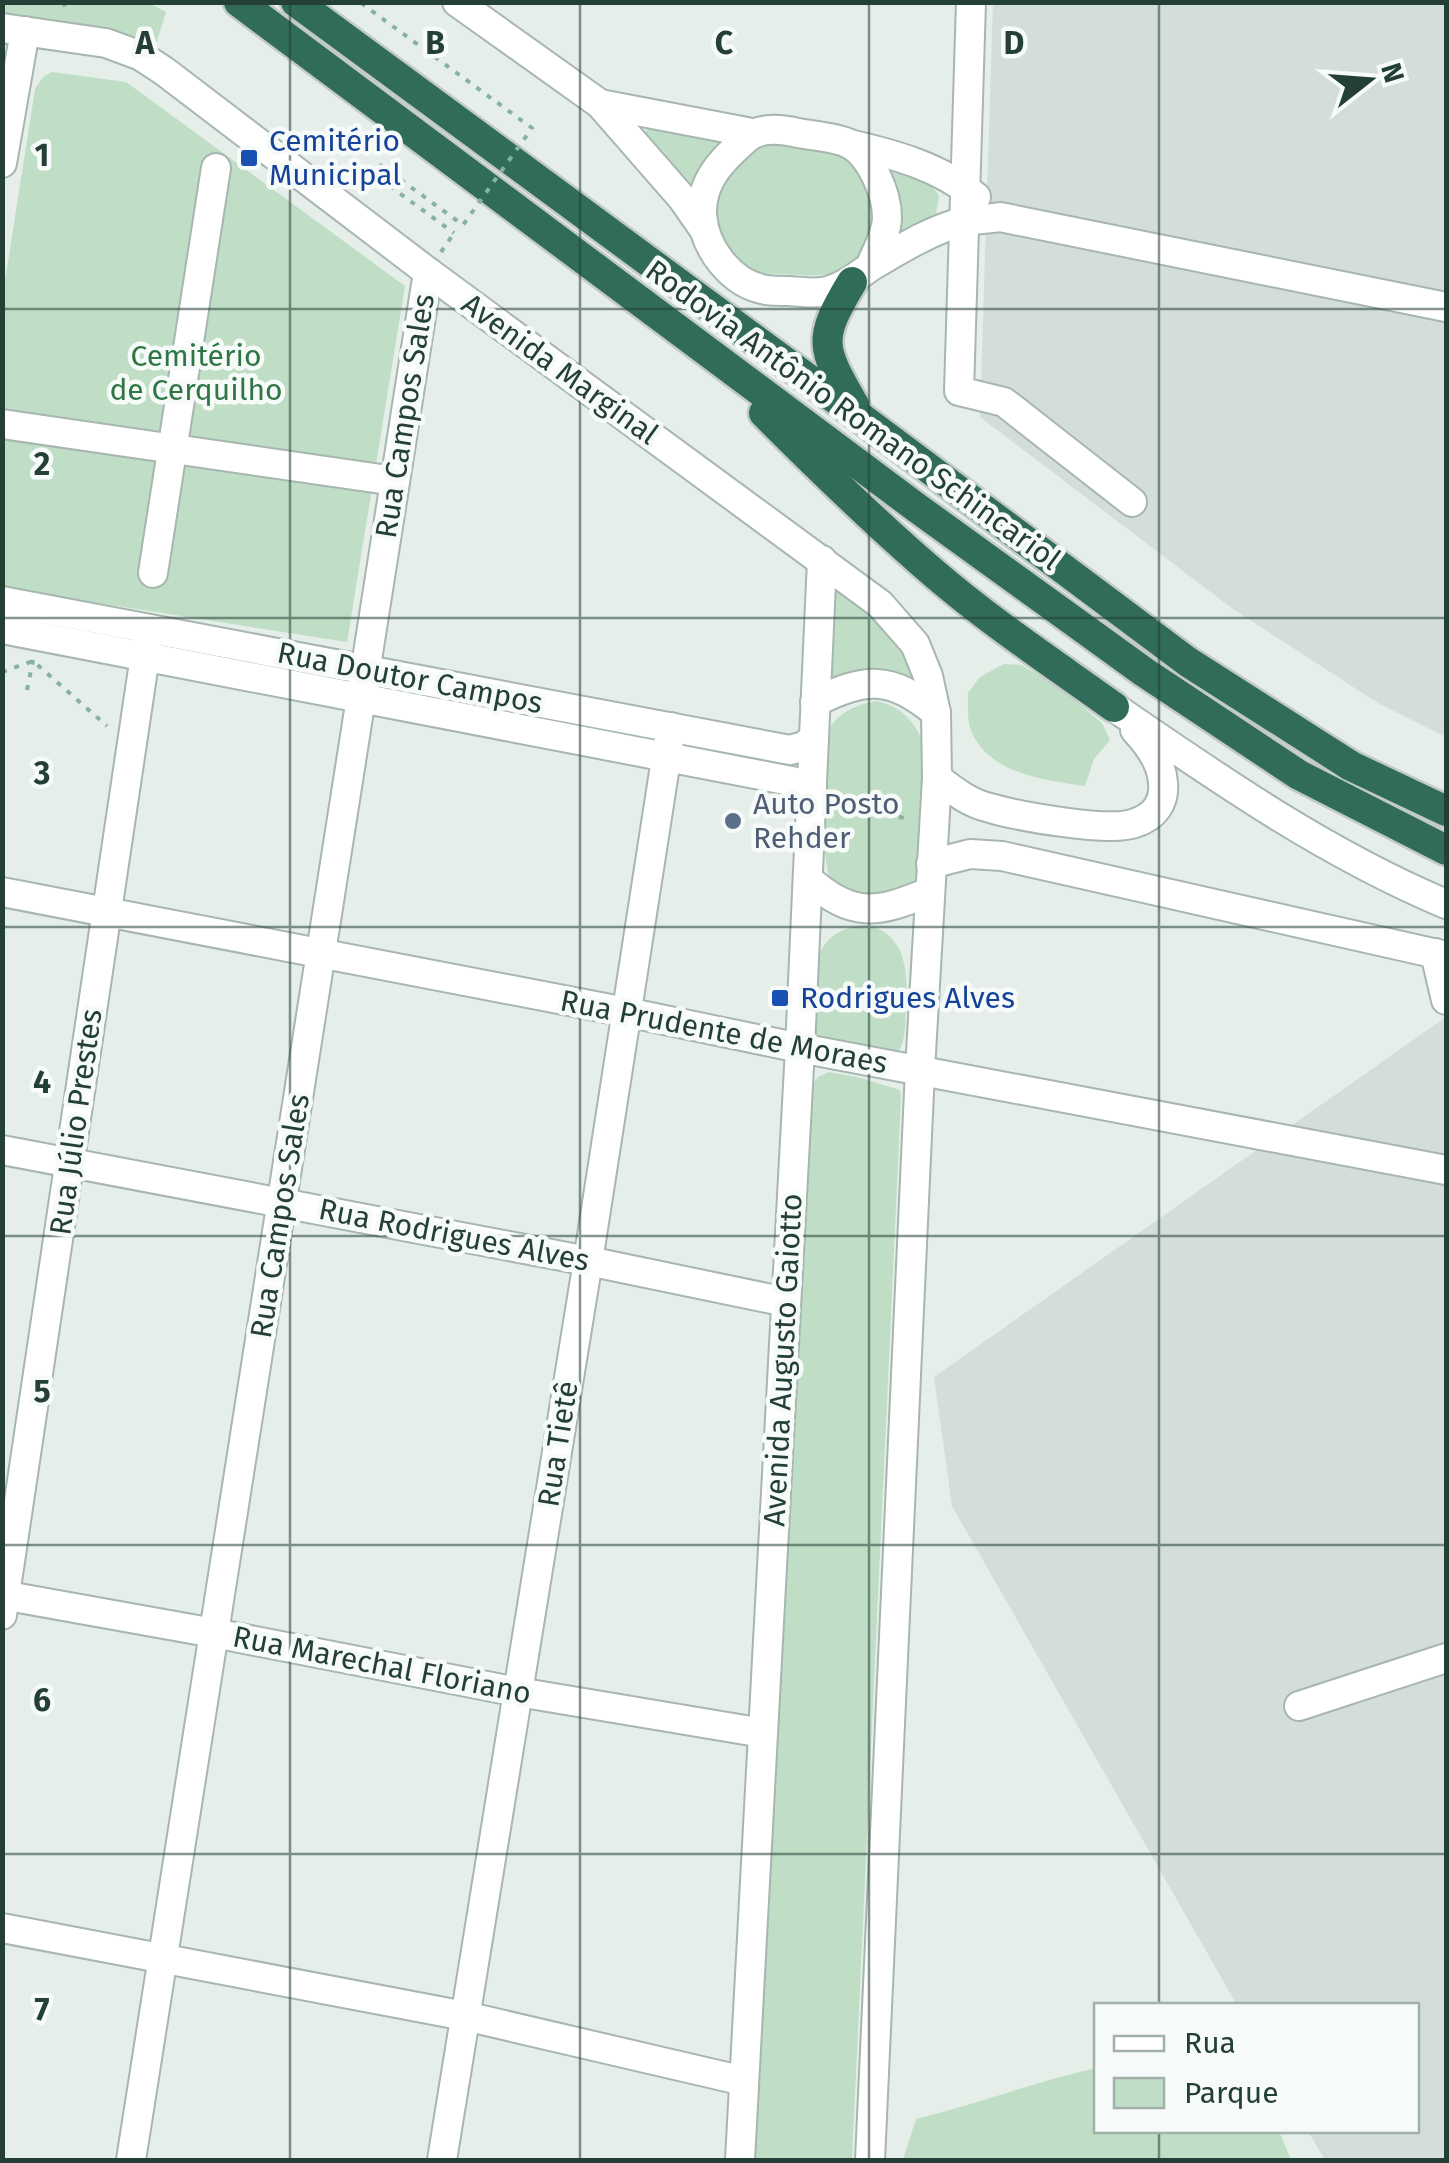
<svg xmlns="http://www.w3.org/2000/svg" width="1449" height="2163" font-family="'Fira Sans',sans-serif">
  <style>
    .built { fill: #d3ded8 }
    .green { fill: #bfdec5 }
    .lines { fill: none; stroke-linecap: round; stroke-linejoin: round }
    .minor-casing { stroke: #a7b6b0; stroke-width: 32 }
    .highway-casing { stroke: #c2cac7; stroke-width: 35 }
    .path { stroke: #87b1a0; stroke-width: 4; stroke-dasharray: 5 8; stroke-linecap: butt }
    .minor { stroke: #fff; stroke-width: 28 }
    .highway { stroke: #316c5b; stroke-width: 30 }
    .path-bridge { stroke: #87b1a0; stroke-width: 4; stroke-dasharray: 5 8; stroke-linecap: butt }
    .grid { fill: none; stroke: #244036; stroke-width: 2.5; stroke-opacity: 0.55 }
    .transit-dot { fill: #1a4fb4; stroke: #f6faf8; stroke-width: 4 }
    .service-dot { fill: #5c6f8a; stroke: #f6faf8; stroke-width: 4 }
    .labels { text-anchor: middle; stroke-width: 9; stroke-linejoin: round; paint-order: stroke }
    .transit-label { font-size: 30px; fill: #164399; stroke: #f6faf8; text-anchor: start }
    .park-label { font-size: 30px; fill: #2f7645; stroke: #f6faf8 }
    .street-label { font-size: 30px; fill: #244036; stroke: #f6faf8 }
    .service-label { font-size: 30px; fill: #4e5e75; stroke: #f6faf8; text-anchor: start }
    .grid-label { font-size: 32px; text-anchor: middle; font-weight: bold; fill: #244036; stroke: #f6faf8; stroke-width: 9; stroke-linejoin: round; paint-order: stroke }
  </style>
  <rect width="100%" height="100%" fill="#e5eee9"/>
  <g class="built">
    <path d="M993 3H1446V737L1378 703 1233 609 980 417Z"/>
    <path d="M1446 1017V2160H1325L1308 2131 1416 2130V2006L1237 2005 952 1506 934 1377Z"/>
  </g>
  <g class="green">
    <path d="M2 3H149L166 12 155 47 3 20Z"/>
    <path d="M52 72 126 82 405 286 347 642 3 588V294L35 89 43 77Z"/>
    <path d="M650 127 726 141 691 193 644 133Z"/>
    <path d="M786 139C807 143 834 144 852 159 877 182 886 231 862 257 841 279 809 276 782 274 770 274 755 274 745 268 732 260 720 247 715 233 710 219 716 195 717 180L754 142Z"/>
    <path d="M876 162C898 166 927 176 939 196L936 214 891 243Z"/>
    <path d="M832 585 858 598 901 647 916 683 830 687Z"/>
    <path d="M1004 664 1021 665 1056 685 1102 723 1110 740 1094 759 1085 786C1044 780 991 774 972 733 967 722 968 706 968 693L980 677Z"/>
    <path d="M876 701C904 707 918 725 926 751L921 873 902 894 867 901 830 881C821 844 823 810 824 772 825 761 822 744 827 734 836 713 855 705 876 701Z"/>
    <path d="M867 925C908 934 908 976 906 1010 905 1027 906 1042 896 1056L814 1040C814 992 801 929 867 925Z"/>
    <path d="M829 1072 861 1078 900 1090 901 1098 852 2160H754L811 1086 818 1077Z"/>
    <path d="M1096 2068V2130L1279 2131 1291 2160H903L916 2119C977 2104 1035 2082 1096 2068Z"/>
  </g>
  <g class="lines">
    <defs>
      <g id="minor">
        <path d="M457 2 600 104 682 198 703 228"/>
        <path d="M971 2 959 391 1004 402 1132 502"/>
        <path d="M2 28 106 43 141 56 164 71 428 272 880 604 915 644 928 676 936 713 937 778 920 1070 870 2160"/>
        <path d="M600 104 752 133"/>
        <path d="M849 144C893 154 941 167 976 197"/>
        <path d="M2 163 25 31"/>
        <path d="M870 267C876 252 887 234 887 217 887 194 871 156 850 144 836 137 813 136 798 133 782 129 760 127 747 138 723 159 701 180 702 214 704 248 731 284 766 290 774 291 782 291 789 291 802 292 815 294 827 291 846 286 858 275 873 265 901 249 931 230 962 222 974 219 988 219 1000 217L1446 307"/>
        <path d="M2 424 395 481"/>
        <path d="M153 573 216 168"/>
        <path d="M2 601 790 750 804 746 814 738"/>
        <path d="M2 629 812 785"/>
        <path d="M815 702C866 677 891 675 936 713"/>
        <path d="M1114 707C1220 780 1327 854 1446 904"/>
        <path d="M937 778C954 791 969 803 990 808 1018 816 1110 833 1135 823 1154 817 1165 803 1163 783 1162 763 1149 745 1135 730"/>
        <path d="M931 864 970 854 1002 856 1446 956"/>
        <path d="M808 879C853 918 876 914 929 892"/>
        <path d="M2 892 626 1012 800 1048 1446 1170"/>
        <path d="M1435 953 1446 1000"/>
        <path d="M2 1150 588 1261 786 1302"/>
        <path d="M2 1595 214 1633 518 1692 763 1733"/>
        <path d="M2 1615 149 629"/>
        <path d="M1299 1706 1446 1658"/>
        <path d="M2 1928 465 2016 744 2081"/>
        <path d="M131 2160 428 272"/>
        <path d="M442 2160 588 1261 671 727"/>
        <path d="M740 2160 800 1048 822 560"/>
      </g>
      <g id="highway">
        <path d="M239 2 917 508 1144 672 1299 775 1446 850"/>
        <path d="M296 2 860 417 1188 662 1351 766 1446 811"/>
        <path d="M852 282C817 340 821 347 854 405"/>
        <path d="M764 413C820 469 876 524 936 575 992 623 1054 664 1114 707"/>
      </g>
    </defs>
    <use href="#minor" class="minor-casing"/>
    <use href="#highway" class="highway-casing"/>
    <g class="path">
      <path d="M63 2 68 13"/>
      <path d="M360 2 361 3"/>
      <path d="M441 252 454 233"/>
      <path d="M2 672 33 661 107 726"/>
      <path d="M27 690 33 660"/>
      <path d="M835 804 909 819"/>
    </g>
    <use href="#minor" class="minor"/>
    <use href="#highway" class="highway"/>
    <path class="path-bridge" d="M361 3 532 128 463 225 379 164 372 173 454 233"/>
  </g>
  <path class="grid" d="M290 2V2160M580 2V2160M869 2V2160M1159 2V2006M2 309H1446M2 618H1446M2 927H1446M2 1236H1446M2 1545H1446M2 1854H1446M1159 2130V2160"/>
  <g class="transit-dot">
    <rect x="239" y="148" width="20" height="20" rx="5"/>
    <rect x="770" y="988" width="20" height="20" rx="5"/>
  </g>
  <circle class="service-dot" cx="733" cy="821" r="10"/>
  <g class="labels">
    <g class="transit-label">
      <text x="269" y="151">Cemitério<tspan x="269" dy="34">Municipal</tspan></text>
      <text x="800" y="1008">Rodrigues Alves</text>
    </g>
    <g class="park-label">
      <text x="196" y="366">Cemitério<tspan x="196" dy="34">de Cerquilho</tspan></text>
    </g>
    <g class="street-label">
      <text transform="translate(560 369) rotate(36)" y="10">Avenida Marginal</text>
      <text transform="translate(853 415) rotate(36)" y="10">Rodovia Antônio Romano Schincariol</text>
      <text transform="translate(405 416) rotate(-81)" y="10">Rua Campos Sales</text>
      <text transform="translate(410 678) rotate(11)" y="10">Rua Doutor Campos</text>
      <text transform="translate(724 1032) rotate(11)" y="10">Rua Prudente de Moraes</text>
      <text transform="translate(76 1122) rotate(-82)" y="10">Rua Júlio Prestes</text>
      <text transform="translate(280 1216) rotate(-81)" y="10">Rua Campos Sales</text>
      <text transform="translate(454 1235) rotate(11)" y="10">Rua Rodrigues Alves</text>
      <text transform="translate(783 1360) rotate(-87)" y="10">Avenida Augusto Gaiotto</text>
      <text transform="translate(558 1444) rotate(-81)" y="10">Rua Tietê</text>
      <text transform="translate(382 1665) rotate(11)" y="10">Rua Marechal Floriano</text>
    </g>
    <g class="service-label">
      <text x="753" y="814">Auto Posto<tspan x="753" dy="34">Rehder</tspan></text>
    </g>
  </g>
  <g class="grid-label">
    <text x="145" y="54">A</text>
    <text x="435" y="54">B</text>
    <text x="724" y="54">C</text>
    <text x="1014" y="54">D</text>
    <text x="42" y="166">1</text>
    <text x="42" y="475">2</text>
    <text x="42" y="784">3</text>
    <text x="42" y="1093">4</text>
    <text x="42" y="1402">5</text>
    <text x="42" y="1711">6</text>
    <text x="42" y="2020">7</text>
  </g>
  <rect width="1449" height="2163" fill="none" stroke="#244036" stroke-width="10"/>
  <rect x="1094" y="2003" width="325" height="130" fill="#f6faf8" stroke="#a2b0aa" stroke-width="2.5"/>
  <rect x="1114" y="2036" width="50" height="15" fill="#ffffff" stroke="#a2b0aa" stroke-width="2.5"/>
  <text x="1184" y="2053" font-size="30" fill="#244036">Rua</text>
  <rect x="1114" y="2078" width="50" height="30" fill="#bfdec5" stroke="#a2b0aa" stroke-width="2.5"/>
  <text x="1184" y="2103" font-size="30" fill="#244036">Parque</text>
  <g transform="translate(1369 80) rotate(73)" stroke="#f6faf8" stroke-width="8" paint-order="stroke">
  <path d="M0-8L18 38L0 25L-18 38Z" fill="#244036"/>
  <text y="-15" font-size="28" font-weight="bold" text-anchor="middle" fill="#244036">N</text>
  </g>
</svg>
